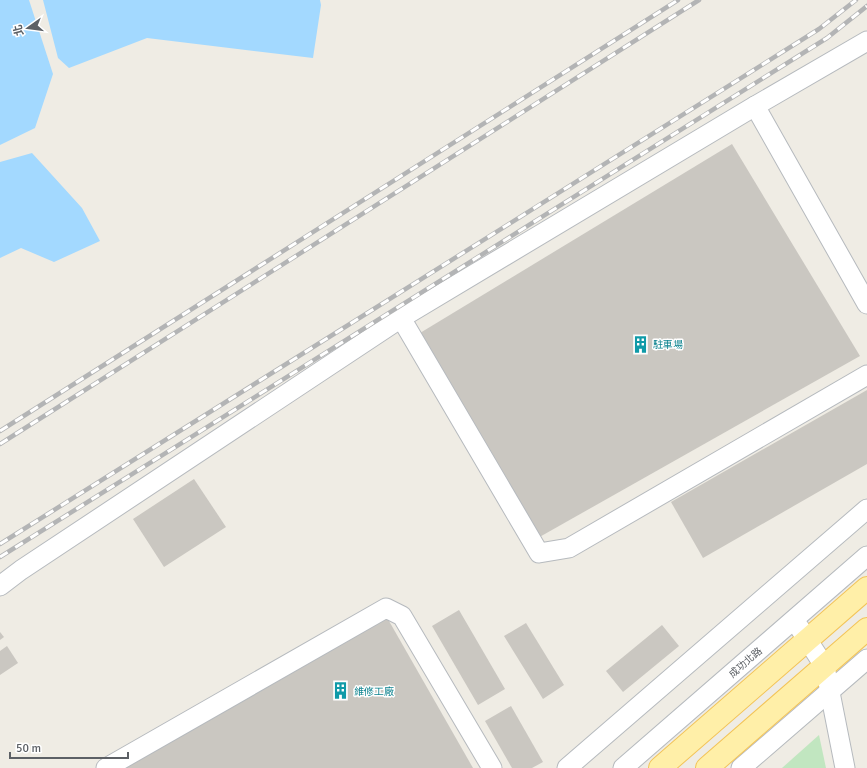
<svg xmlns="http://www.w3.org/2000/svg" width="867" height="768" font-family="Signika,'Noto Sans TC',sans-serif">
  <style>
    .green { fill: #c1e6c0 }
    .water { fill: #a3d9ff }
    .building { fill: #cac7c1 }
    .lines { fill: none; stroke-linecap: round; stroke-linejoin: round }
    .minor-casing { stroke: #b6babe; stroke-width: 21 }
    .major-casing { stroke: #f3c458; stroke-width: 24 }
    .minor { stroke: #fff; stroke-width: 19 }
    .major { stroke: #ffefa8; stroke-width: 22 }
    .rail-casing { stroke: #b3b4b5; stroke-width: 4.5 }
    .rail { stroke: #fff; stroke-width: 3; stroke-dasharray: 9; stroke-linecap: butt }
    .labels { text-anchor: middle; stroke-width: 3; stroke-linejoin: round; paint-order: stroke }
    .culture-label { font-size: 10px; fill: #0d838f; stroke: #fff; text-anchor: start }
    .street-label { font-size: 10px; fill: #5c6065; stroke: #fff }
  </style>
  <rect width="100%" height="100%" fill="#efece4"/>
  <path class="green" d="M819 735 826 768H782Z"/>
  <g class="water">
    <path d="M0 0H29L53 74 35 128 0 145Z"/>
    <path d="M43 0H320L321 5 313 58 147 38 69 68 58 58Z"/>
    <path d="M32 153 82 208 100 241 54 262 21 248 0 258V162Z"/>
  </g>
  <g class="building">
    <path d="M732 144 860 356 536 539 420 333Z"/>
    <path d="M867 390V464L703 558 671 502Z"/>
    <path d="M194 479 226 527 164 567 133 519Z"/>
    <path d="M459 610 505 689 478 705 432 626Z"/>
    <path d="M385 614 473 768H119Z"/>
    <path d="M526 623 564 685 543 699 504 636Z"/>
    <path d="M662 625 679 646 623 692 606 671Z"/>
    <path d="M0 632 4 637 0 640Z"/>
    <path d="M7 646 18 663 0 675V651Z"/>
    <path d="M511 706 543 762 532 768H512L485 721Z"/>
  </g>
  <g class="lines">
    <defs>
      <g id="minor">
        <path d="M867 41 755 106 867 304"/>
        <path d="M401 318 539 553 569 548 867 375"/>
        <path d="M0 586 21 570 401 318 755 106"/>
        <path d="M799 627 825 667 845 768"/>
        <path d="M106 768 386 608 402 616 492 768"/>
        <path d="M567 768 867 509"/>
        <path d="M623 768 867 556"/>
        <path d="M741 768 867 659"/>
      </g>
      <g id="major">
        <path d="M660 768 867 588"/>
        <path d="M707 768 867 629"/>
      </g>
    </defs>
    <use href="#minor" class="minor-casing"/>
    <use href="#major" class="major-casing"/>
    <use href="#minor" class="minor"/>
    <use href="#major" class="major"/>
    <defs>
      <g id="rail">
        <path d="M0 431 678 0"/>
        <path d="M0 444 699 0"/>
        <path d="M0 544 819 29 856 0"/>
        <path d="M0 557 827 38 867 6"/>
      </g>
    </defs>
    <use href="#rail" class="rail-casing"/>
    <use href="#rail" class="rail"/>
  </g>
  <defs>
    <symbol id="building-bare" viewBox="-9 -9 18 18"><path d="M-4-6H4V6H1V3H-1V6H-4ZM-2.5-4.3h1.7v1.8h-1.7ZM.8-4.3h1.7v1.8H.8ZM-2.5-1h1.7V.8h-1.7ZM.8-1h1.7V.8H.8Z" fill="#0f9aa8" stroke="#fff" stroke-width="2.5" paint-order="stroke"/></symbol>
  </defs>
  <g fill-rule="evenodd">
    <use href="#building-bare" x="628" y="332" width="25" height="25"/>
    <use href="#building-bare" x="328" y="678" width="25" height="25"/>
  </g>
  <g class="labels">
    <g class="culture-label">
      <text x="653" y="348">駐車場</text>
      <text x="354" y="695">維修工廠</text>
    </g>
    <g class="street-label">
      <text transform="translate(745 662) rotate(-41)" y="4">成功北路</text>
    </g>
  </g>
  <g transform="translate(28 28) rotate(256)" stroke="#ffffff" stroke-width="3" paint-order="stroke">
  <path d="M0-3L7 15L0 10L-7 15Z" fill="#5c6065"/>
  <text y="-6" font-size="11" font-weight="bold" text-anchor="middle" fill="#5c6065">北</text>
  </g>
  <path d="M10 752v6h118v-6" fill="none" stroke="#5c6065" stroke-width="2"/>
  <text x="16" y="752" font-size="12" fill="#5c6065" stroke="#ffffff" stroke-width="3" paint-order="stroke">50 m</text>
</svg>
